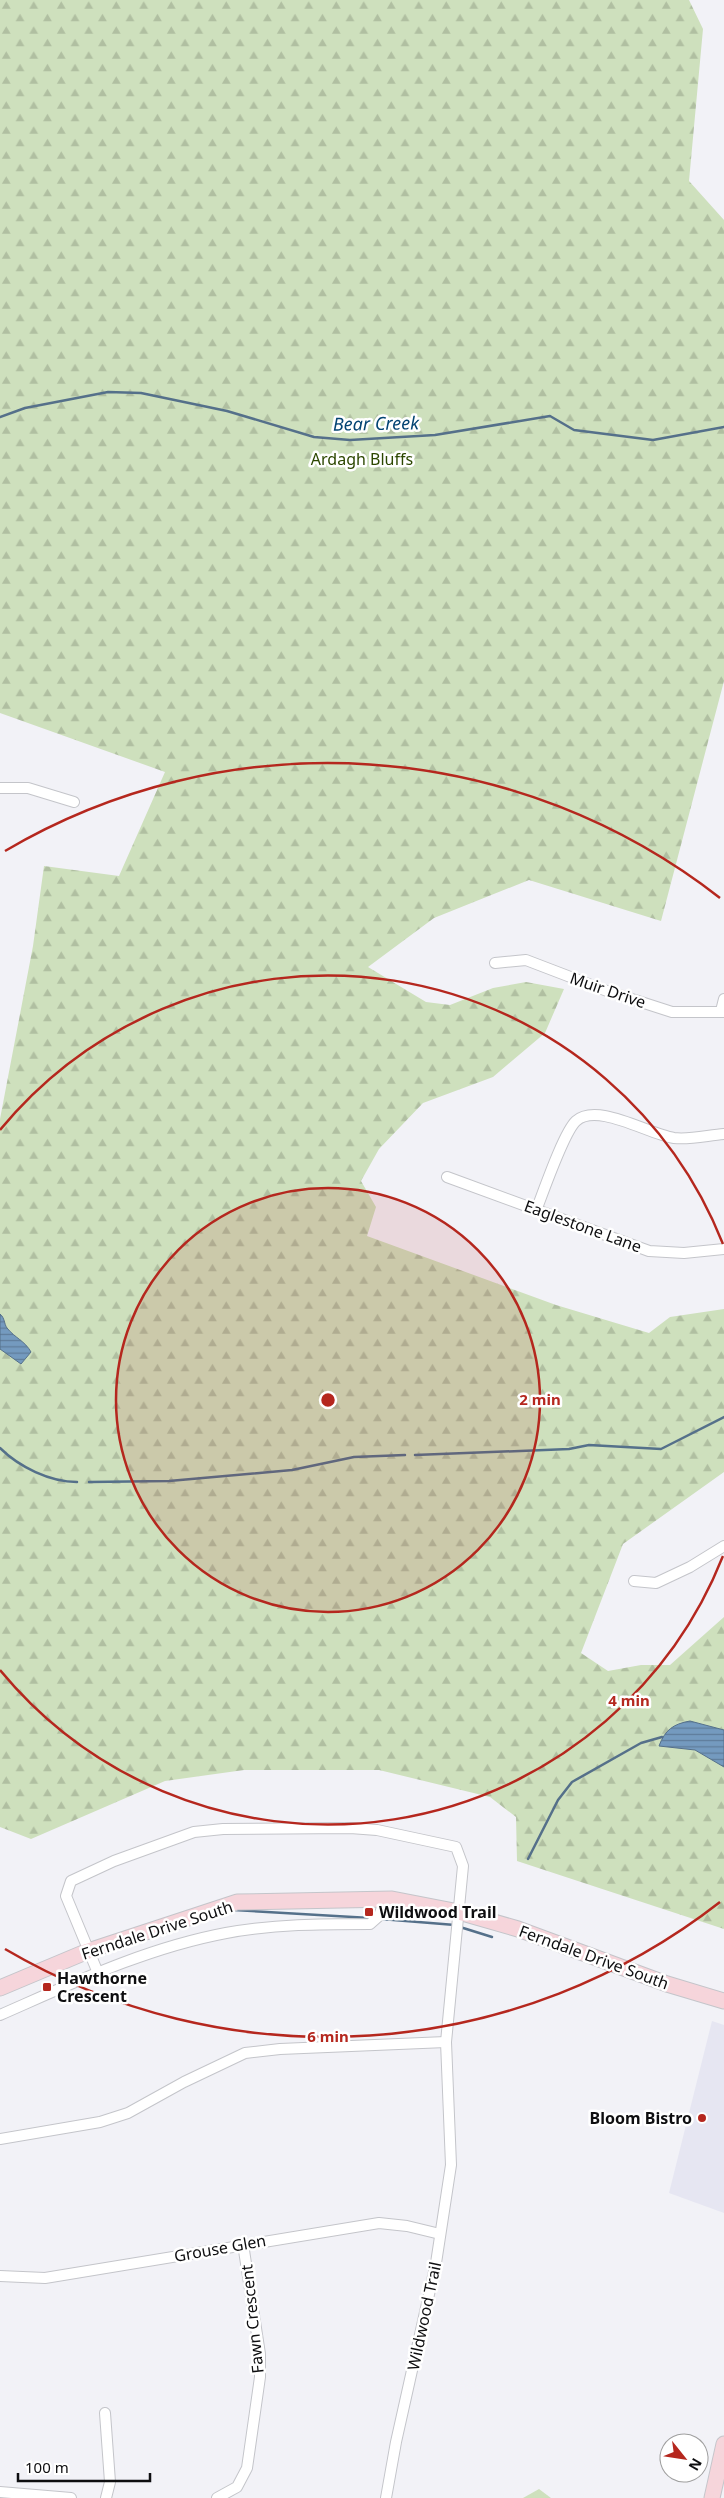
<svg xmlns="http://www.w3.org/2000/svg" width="724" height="2498" font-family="'Noto Sans',sans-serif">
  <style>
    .built { fill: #e6e6f2 }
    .forest { fill: url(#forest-firs) }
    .green { fill: #cee0bd }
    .water { fill: url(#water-rules); stroke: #55708a }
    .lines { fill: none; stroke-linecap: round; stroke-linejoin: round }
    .stream { stroke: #55708a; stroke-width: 2.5 }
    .street-casing { stroke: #c4c5ca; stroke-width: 12 }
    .secondary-casing { stroke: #c4c5ca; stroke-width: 17 }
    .street { stroke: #fff; stroke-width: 10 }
    .secondary { stroke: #f6d5db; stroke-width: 15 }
    .ring { fill: none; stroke: #b5271e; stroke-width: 2.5 }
    .poi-dot { fill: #b5271e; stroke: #fff; stroke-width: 2 }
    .labels { text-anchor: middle; stroke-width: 5; stroke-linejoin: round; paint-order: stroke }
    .park-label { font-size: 16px; fill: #2c4700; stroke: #fff }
    .street-label { font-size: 16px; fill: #0e0e10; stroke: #fff }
    .poi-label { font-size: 16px; font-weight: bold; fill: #0e0e10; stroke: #fff; text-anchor: start }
    .water-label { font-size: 18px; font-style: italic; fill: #044473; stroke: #fff }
    .centre { fill: #b5271e; stroke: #fff; stroke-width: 2.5 }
    .ring-label { font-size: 15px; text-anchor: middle; font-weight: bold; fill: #b5271e; stroke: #fff; stroke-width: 5; stroke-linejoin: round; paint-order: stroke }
  </style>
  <defs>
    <pattern id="forest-firs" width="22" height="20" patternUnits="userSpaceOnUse" patternTransform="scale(1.25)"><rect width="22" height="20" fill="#cee0bd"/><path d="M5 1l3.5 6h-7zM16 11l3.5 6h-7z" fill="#b0bfa1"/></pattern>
    <pattern id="water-rules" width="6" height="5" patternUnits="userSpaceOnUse" patternTransform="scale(1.25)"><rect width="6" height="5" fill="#749abf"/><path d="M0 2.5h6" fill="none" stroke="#5e7c9a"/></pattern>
  </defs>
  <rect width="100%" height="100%" fill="#f2f2f7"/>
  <path class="built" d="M712 2021 724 2025V2213L669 2193Z"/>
  <path class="forest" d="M0 0H689L703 29 689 181 724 220V681L661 921 529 880 434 918 368 967 426 1002 450 1005 493 988 526 982 564 989 545 1033 493 1077 423 1103 379 1149 361 1181 376 1207 367 1236 556 1305 649 1333 670 1317 724 1309V1472L623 1544 581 1653 608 1671 641 1665H670L724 1617V1929L517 1861 516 1817 490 1797 379 1770H244L165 1781 31 1839 0 1827V1119L33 946 44 866 119 876 165 772 0 713Z"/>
  <path class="green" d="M539 2489 551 2498H523Z"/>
  <g class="water">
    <path d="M0 1314C5 1318 4 1324 7 1328 15 1338 25 1341 31 1352L21 1364 0 1349Z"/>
    <path d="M690 1721 724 1730V1767L695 1750 659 1746C665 1730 673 1724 690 1721Z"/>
  </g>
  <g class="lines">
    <g class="stream">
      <path d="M0 417 25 408 108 392 141 393 227 411 314 437 350 440 435 435 550 416 574 430 653 440 724 427"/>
      <path d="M0 1448C19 1467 50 1482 77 1482"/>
      <path d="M415 1455 569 1449 589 1445 661 1449 724 1417"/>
      <path d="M89 1482 169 1481 292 1470 354 1457 405 1455"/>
      <path d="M528 1859 558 1800 572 1782 641 1743 662 1737"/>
      <path d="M234 1910 370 1918"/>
      <path d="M381 1919 455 1925"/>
      <path d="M460 1927 492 1937"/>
    </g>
    <defs>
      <g id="street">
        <path d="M0 788H28L74 802"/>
        <path d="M495 963 526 960 607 991 672 1012H724"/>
        <path d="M721 1011 724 999"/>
        <path d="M447 1177 649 1251 684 1253 724 1249"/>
        <path d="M537 1208C544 1190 564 1132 576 1121 597 1102 648 1134 674 1138 690 1140 709 1135 724 1134"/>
        <path d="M634 1581 656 1583 690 1567 724 1546"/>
        <path d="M98 1973 66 1896 71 1881 114 1861 194 1832 223 1829 350 1828 377 1830 456 1847 463 1866 446 2042 451 2165 436 2263 396 2442 386 2498"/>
        <path d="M0 2015C73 1983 146 1948 226 1933 274 1924 322 1924 370 1924L379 1916 385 1899"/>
        <path d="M0 2139 100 2122 128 2113 184 2082 245 2053 280 2049 446 2042"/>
        <path d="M0 2276 45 2278 379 2223 407 2226 440 2234"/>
        <path d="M105 2413 110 2482 106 2498"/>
        <path d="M0 2492 71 2498"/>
        <path d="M217 2498 237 2487 247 2468 260 2377V2354L243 2244"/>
      </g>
      <g id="secondary">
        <path d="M0 1988 88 1951 237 1902 392 1899 459 1912 518 1929 667 1984 724 2001"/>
        <path d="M712 2498 724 2444"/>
      </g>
    </defs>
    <use href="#street" class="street-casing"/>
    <use href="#secondary" class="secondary-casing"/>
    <use href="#street" class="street"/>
    <use href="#secondary" class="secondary"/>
  </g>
  <circle cx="328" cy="1400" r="212" fill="#b5271e" fill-opacity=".12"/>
  <g class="ring">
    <circle cx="328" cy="1400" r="212"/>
    <path d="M723 1556A425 425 0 0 1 0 1670M0 1130A425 425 0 0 1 723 1244"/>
    <path d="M720 1902A637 637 0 0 1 5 1949M5 851A637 637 0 0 1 720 898"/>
  </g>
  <g class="poi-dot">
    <rect x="364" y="1907" width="10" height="10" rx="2.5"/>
    <rect x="42" y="1982" width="10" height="10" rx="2.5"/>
    <circle cx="702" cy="2118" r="5"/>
  </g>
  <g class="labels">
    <g class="park-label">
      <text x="362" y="465">Ardagh Bluffs</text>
    </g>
    <g class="street-label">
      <text transform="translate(608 990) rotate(19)" y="6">Muir Drive</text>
      <text transform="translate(583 1226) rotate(20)" y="6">Eaglestone Lane</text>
      <text transform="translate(157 1930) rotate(-18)" y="6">Ferndale Drive South</text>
      <text transform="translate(594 1957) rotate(20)" y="6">Ferndale Drive South</text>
      <text transform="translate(220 2248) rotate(-10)" y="6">Grouse Glen</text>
      <text transform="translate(424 2316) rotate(-78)" y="6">Wildwood Trail</text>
      <text transform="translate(252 2319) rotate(-96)" y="6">Fawn Crescent</text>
    </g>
    <g class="poi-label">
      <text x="379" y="1918">Wildwood Trail</text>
      <text x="57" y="1984">Hawthorne<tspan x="57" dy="18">Crescent</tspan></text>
      <text x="692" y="2124" text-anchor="end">Bloom Bistro</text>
    </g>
    <g class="water-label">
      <text transform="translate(376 424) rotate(-1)" y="6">Bear Creek</text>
    </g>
  </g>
  <circle cx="328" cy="1400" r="8" class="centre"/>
  <g class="ring-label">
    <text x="540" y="1405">2 min</text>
    <text x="629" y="1706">4 min</text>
    <text x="328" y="2042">6 min</text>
  </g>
  <g transform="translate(684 2458) rotate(120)"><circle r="24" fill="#ffffff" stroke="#9f9f9f"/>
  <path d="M0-4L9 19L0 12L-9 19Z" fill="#b5271e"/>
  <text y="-8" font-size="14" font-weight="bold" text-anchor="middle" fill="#0e0e10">N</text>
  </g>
  <path d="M18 2473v8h132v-8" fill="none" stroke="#0e0e10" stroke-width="2.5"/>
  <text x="25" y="2473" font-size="15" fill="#0e0e10" stroke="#ffffff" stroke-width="4" paint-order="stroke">100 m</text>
</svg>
